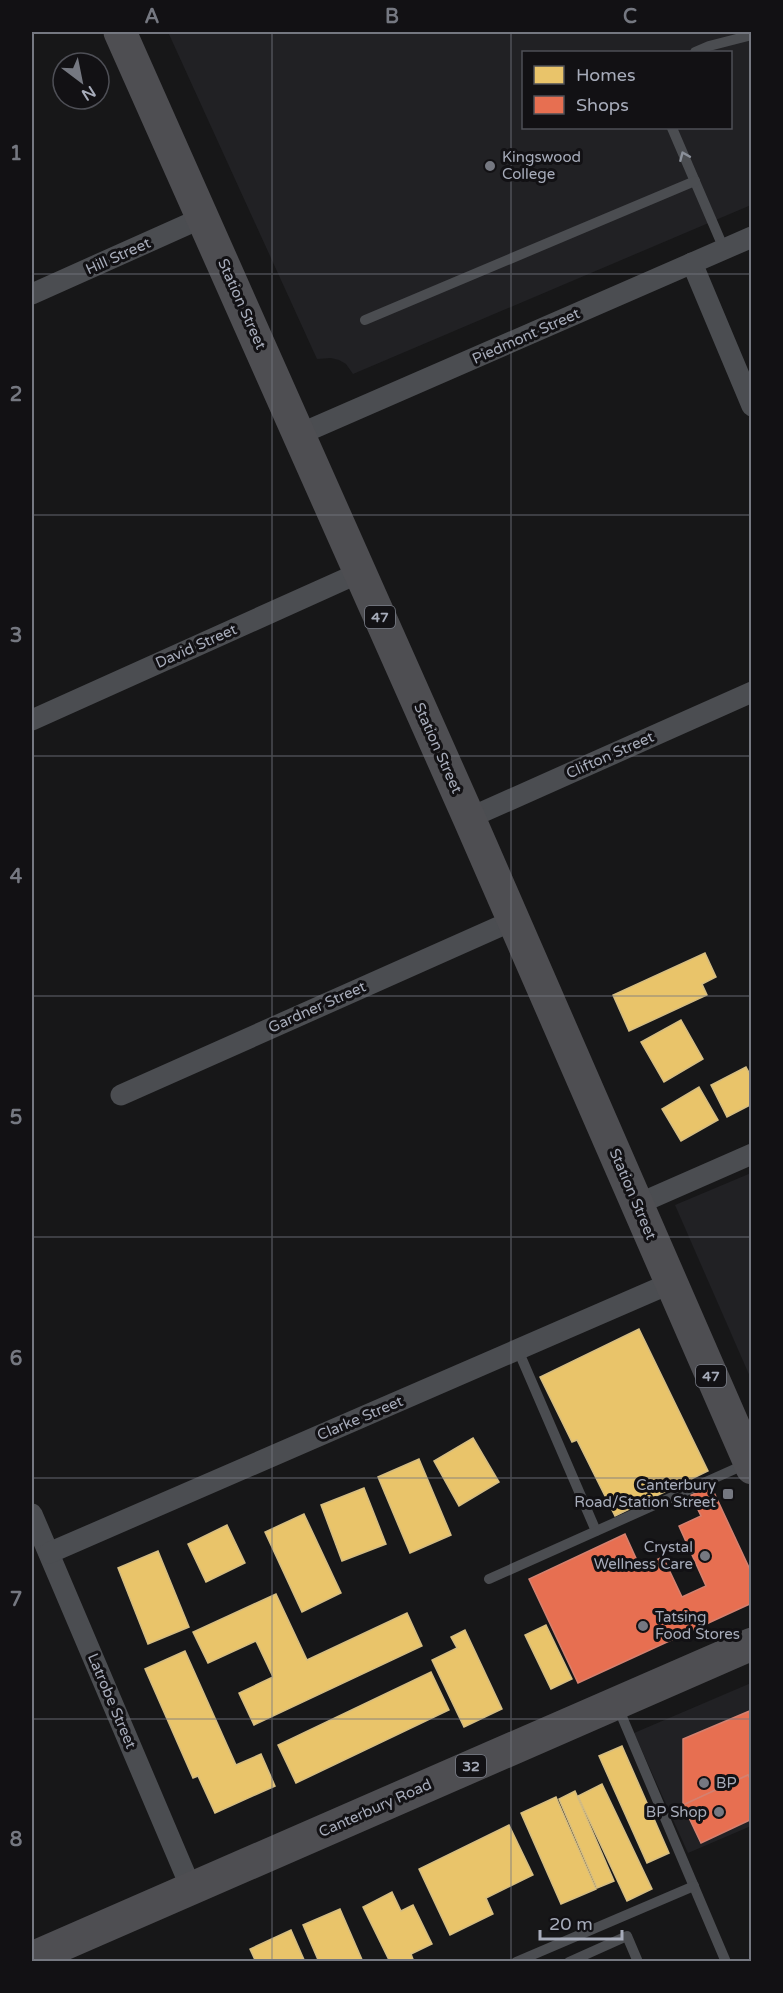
<svg xmlns="http://www.w3.org/2000/svg" width="783" height="1993" font-family="'Varela Round',sans-serif">
  <style>
    .built { fill: #212124; fill-rule: evenodd }
    .homes { fill: #e9c46a; stroke: #d5bd82; stroke-width: 1.5 }
    .shops { fill: #e76f51; stroke: #d48170; stroke-width: 1.5 }
    .lines { fill: none; stroke-linecap: round; stroke-linejoin: round }
    .service { stroke: #4b4d51; stroke-width: 10 }
    .minor { stroke: #4b4d51; stroke-width: 21 }
    .primary { stroke: #4e4e52; stroke-width: 33 }
    .oneway { stroke: #8b909a }
    .grid { fill: none; stroke: #757881; stroke-width: 1.5; stroke-opacity: 0.55 }
    .poi-dot { fill: #757881; stroke: #121114; stroke-width: 2 }
    .labels { text-anchor: middle; stroke-width: 6; stroke-linejoin: round; paint-order: stroke }
    .shield { fill: #121114; stroke: #7a7e88; stroke-width: 1.5 }
    .shield-label { font-size: 14px; font-weight: bold; fill: #a7acba }
    .poi-label { font-size: 15px; fill: #a7acba; stroke: #121114; text-anchor: start }
    .street-label { font-size: 15px; fill: #a7acba; stroke: #121114 }
    .neatline { fill: none; stroke: #757881; stroke-width: 2 }
    .grid-label { font-size: 20px; text-anchor: middle; font-weight: bold; fill: #757881 }
  </style>
  <rect width="100%" height="100%" fill="#171718"/>
  <g class="built">
    <path d="M168 32H751V205L353 374 346 364 339 360 331 358 317 359ZM524 52H730V128H524Z"/>
    <path d="M751 1173V1379L675 1205Z"/>
    <path d="M751 1683V1826L688 1853 634 1733Z"/>
  </g>
  <g class="homes">
    <path d="M705 953 716 977 702 984 707 995 629 1031 613 995Z"/>
    <path d="M681 1020 703 1059 664 1082 641 1042Z"/>
    <path d="M746 1067 752 1078V1104L727 1117 711 1085Z"/>
    <path d="M699 1087 718 1120 681 1141 662 1109Z"/>
    <path d="M639 1329 708 1471 615 1516 577 1440 572 1442 540 1377Z"/>
    <path d="M473 1438 499 1482 459 1506 434 1461Z"/>
    <path d="M419 1459 451 1535 410 1553 378 1477Z"/>
    <path d="M364 1488 386 1544 342 1561 321 1505Z"/>
    <path d="M304 1514 341 1593 302 1612 265 1532Z"/>
    <path d="M227 1525 245 1563 206 1582 188 1544Z"/>
    <path d="M158 1551 189 1627 148 1644 118 1568Z"/>
    <path d="M276 1594 307 1660 407 1613 422 1646 254 1725 239 1693 273 1677 256 1641 208 1663 193 1632Z"/>
    <path d="M546 1625 572 1679 551 1689 525 1635Z"/>
    <path d="M465 1630 502 1709 464 1727 432 1660 457 1648 451 1637Z"/>
    <path d="M185 1651 236 1765 261 1754 275 1786 215 1813 198 1776 193 1778 145 1669Z"/>
    <path d="M431 1672 449 1710 296 1783 278 1745Z"/>
    <path d="M622 1746 669 1853 647 1863 599 1756Z"/>
    <path d="M602 1784 652 1889 627 1901 578 1796Z"/>
    <path d="M575 1791 614 1881 597 1888 559 1799Z"/>
    <path d="M556 1797 596 1889 561 1904 521 1813Z"/>
    <path d="M509 1825 533 1875 486 1898 493 1914 450 1935 419 1869Z"/>
    <path d="M392 1892 401 1911 413 1905 432 1944 411 1954 414 1962H390L363 1907Z"/>
    <path d="M340 1909 363 1962H319L303 1925Z"/>
    <path d="M291 1930 305 1962H256L250 1949Z"/>
  </g>
  <g class="shops">
    <path d="M711 1486 752 1574V1603L578 1683 529 1579 625 1534 640 1567 663 1557 682 1597 706 1586 679 1526 701 1516 691 1495Z"/>
    <path d="M752 1710V1782L748 1775 683 1805V1739Z"/>
    <path d="M748 1775 752 1782V1819L701 1843 683 1805Z"/>
  </g>
  <g class="lines">
    <g class="service">
      <path d="M695 52 709 46 752 35"/>
      <path d="M672 128 724 249"/>
      <path d="M365 320 695 181"/>
      <path d="M518 1350 596 1531"/>
      <path d="M489 1579 746 1464"/>
      <path d="M617 1705 726 1962"/>
      <path d="M516 1962 694 1886"/>
      <path d="M569 1962 627 1936 638 1962"/>
    </g>
    <g class="minor">
      <path d="M692 263 752 406"/>
      <path d="M32 294 204 217"/>
      <path d="M300 434 752 237"/>
      <path d="M32 720 361 572"/>
      <path d="M469 818 752 692"/>
      <path d="M121 1095 514 920"/>
      <path d="M638 1204 752 1154"/>
      <path d="M32 1514 191 1888"/>
      <path d="M49 1553 671 1283"/>
    </g>
    <g class="primary">
      <path d="M120 32 469 818 752 1468"/>
      <path d="M32 1958 752 1644"/>
    </g>
  </g>
  <defs><path id="oneway-chevron" d="M-2-3.5L2.5 0L-2 3.5" fill="none" stroke-width="1.6" stroke-linecap="round" stroke-linejoin="round" transform="scale(1.5)"/></defs>
  <use class="oneway" href="#oneway-chevron" transform="translate(684 156) rotate(-113)"/>
  <path class="grid" d="M272 32V1962M511 32V1962M32 274H752M32 515H752M32 756H752M32 996H752M32 1237H752M32 1478H752M32 1719H752"/>
  <g class="poi-dot">
    <circle cx="490" cy="166" r="6"/>
    <rect x="722" y="1488" width="12" height="12" rx="3"/>
    <circle cx="705" cy="1556" r="6"/>
    <circle cx="643" cy="1626" r="6"/>
    <circle cx="704" cy="1783" r="6"/>
    <circle cx="719" cy="1812" r="6"/>
  </g>
  <g class="labels">
    <g class="shield">
      <rect x="365" y="606" width="30" height="22" rx="4.5"/>
      <rect x="696" y="1365" width="30" height="22" rx="4.5"/>
      <rect x="456" y="1755" width="30" height="22" rx="4.5"/>
    </g>
    <g class="shield-label">
      <text x="380" y="622">47</text>
      <text x="711" y="1381">47</text>
      <text x="471" y="1771">32</text>
    </g>
    <g class="poi-label">
      <text x="502" y="162">Kingswood<tspan x="502" dy="17">College</tspan></text>
      <text x="716" y="1490" text-anchor="end">Canterbury<tspan x="716" dy="17">Road/Station Street</tspan></text>
      <text x="693" y="1552" text-anchor="end">Crystal<tspan x="693" dy="17">Wellness Care</tspan></text>
      <text x="655" y="1622">Tatsing<tspan x="655" dy="17">Food Stores</tspan></text>
      <text x="716" y="1788">BP</text>
      <text x="707" y="1817" text-anchor="end">BP Shop</text>
    </g>
    <g class="street-label">
      <text transform="translate(118 256) rotate(-24)" y="5">Hill Street</text>
      <text transform="translate(242 304) rotate(66)" y="5">Station Street</text>
      <text transform="translate(526 336) rotate(-24)" y="5">Piedmont Street</text>
      <text transform="translate(196 646) rotate(-24)" y="5">David Street</text>
      <text transform="translate(438 748) rotate(66)" y="5">Station Street</text>
      <text transform="translate(610 755) rotate(-24)" y="5">Clifton Street</text>
      <text transform="translate(317 1007) rotate(-24)" y="5">Gardner Street</text>
      <text transform="translate(633 1194) rotate(67)" y="5">Station Street</text>
      <text transform="translate(360 1418) rotate(-23)" y="5">Clarke Street</text>
      <text transform="translate(112 1701) rotate(67)" y="5">Latrobe Street</text>
      <text transform="translate(375 1808) rotate(-24)" y="5">Canterbury Road</text>
    </g>
  </g>
  <rect width="783" height="1993" fill="none" stroke="#121114" stroke-width="66"/>
  <rect x="522" y="51" width="210" height="78" fill="#121114" stroke="#4e4f56" stroke-width="1.5"/>
  <rect x="534" y="66" width="30" height="18" fill="#e9c46a" stroke="#4e4f56" stroke-width="1.5"/>
  <text x="576" y="81" font-size="18" fill="#a7acba">Homes</text>
  <rect x="534" y="96" width="30" height="18" fill="#e76f51" stroke="#4e4f56" stroke-width="1.5"/>
  <text x="576" y="111" font-size="18" fill="#a7acba">Shops</text>
  <g transform="translate(81 81) rotate(148)"><circle r="28" fill="#121114" stroke="#4e4f56" stroke-width="1.5"/>
  <path d="M0-4.5L10 22L0 15L-10 22Z" fill="#757881"/>
  <text y="-9" font-size="16" font-weight="bold" text-anchor="middle" fill="#a7acba">N</text>
  </g>
  <path d="M540 1930v9h82v-9" fill="none" stroke="#a7acba" stroke-width="3"/>
  <text x="549" y="1930" font-size="18" fill="#a7acba" stroke="#121114" stroke-width="4.5" paint-order="stroke">20 m</text>
  <rect x="33" y="33" width="717" height="1927" class="neatline"/>
  <g class="grid-label">
    <text x="152" y="23">A</text>
    <text x="392" y="23">B</text>
    <text x="630" y="23">C</text>
    <text x="16" y="160">1</text>
    <text x="16" y="401">2</text>
    <text x="16" y="642">3</text>
    <text x="16" y="883">4</text>
    <text x="16" y="1124">5</text>
    <text x="16" y="1365">6</text>
    <text x="16" y="1606">7</text>
    <text x="16" y="1846">8</text>
  </g>
</svg>
